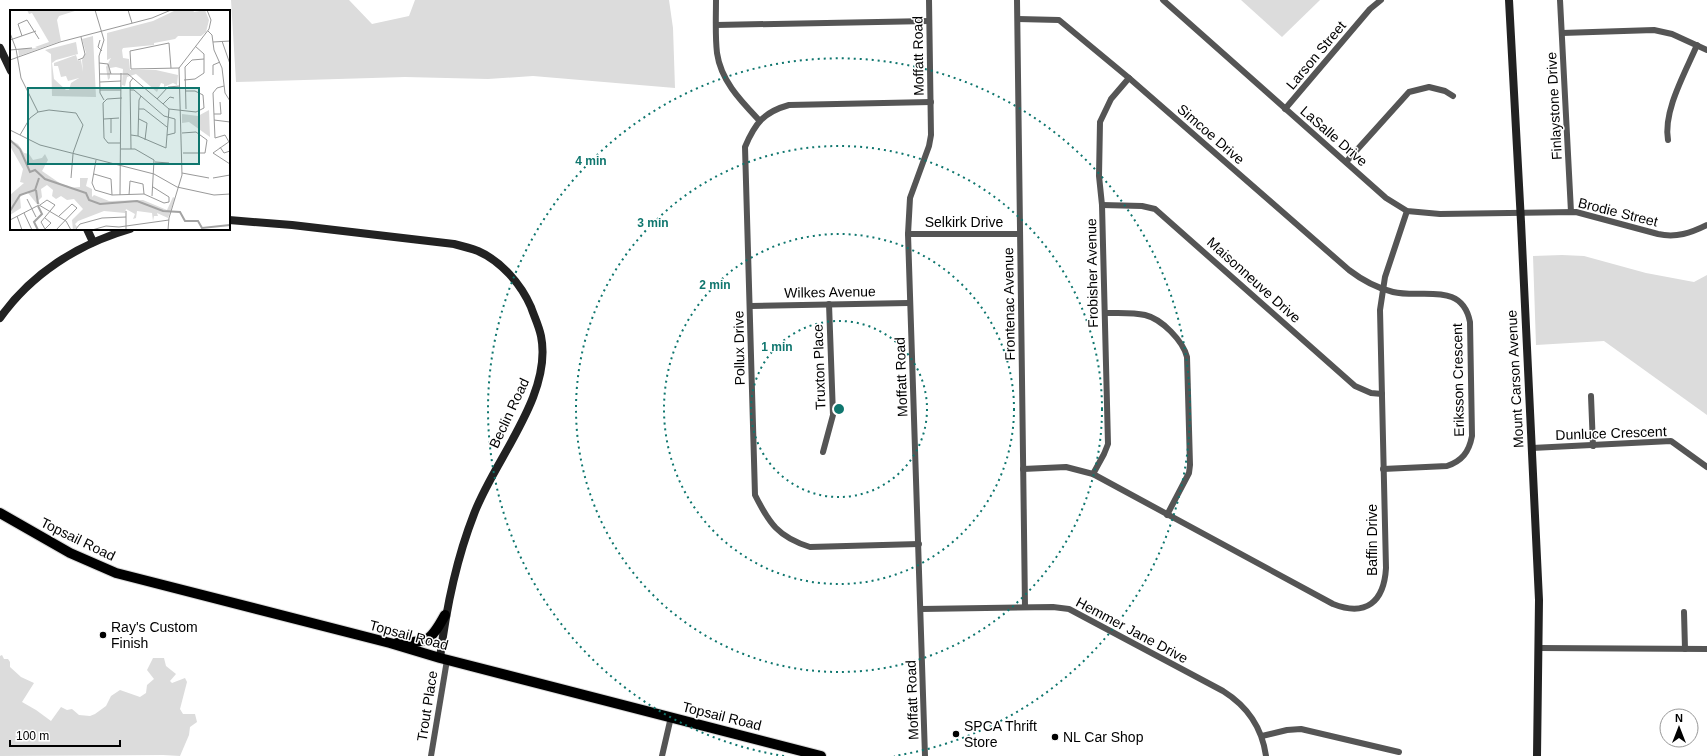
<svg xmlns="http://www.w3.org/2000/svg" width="1707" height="756" font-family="Helvetica,sans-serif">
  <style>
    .green { fill: #dcdcdc }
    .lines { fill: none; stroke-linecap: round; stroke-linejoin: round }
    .primary-casing { stroke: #dbdbdb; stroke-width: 12 }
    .street { stroke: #555; stroke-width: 6 }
    .secondary { stroke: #222; stroke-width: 8 }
    .primary { stroke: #000; stroke-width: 10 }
    .ring { fill: none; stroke: #0f766e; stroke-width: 2; stroke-dasharray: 2 4 }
    .poi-dot { fill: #000; stroke: #fff; stroke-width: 1.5 }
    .labels { text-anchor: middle; stroke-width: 3; stroke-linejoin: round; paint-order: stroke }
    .street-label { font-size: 14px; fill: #000; stroke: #fff }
    .poi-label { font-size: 14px; fill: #000; stroke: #fff; text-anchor: start }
    .inset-river { fill: none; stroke: #a3a3a3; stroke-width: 2 }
    .inset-road { fill: none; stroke: #999; stroke-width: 1 }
    .view { fill: #0f766e; fill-opacity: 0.15; stroke: #0f766e; stroke-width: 2 }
    .inset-edge { fill: none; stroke: #000; stroke-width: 2 }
    .centre { fill: #0f766e; stroke: #fff; stroke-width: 2 }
    .ring-label { font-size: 12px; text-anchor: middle; font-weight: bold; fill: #0f766e; stroke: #fff; stroke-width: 3; stroke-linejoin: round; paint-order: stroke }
  </style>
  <rect width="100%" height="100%" fill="#fff"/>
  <g class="green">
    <path d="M231 0H349L372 24 409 16 415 0H669L673 28 675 88 533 76 488 79 405 77 236 82Z"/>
    <path d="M1241 0H1320L1282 37Z"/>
    <path d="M1562 255 1584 256 1646 273 1694 282 1707 275V415L1604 341 1536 345 1533 256Z"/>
    <path d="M2 655 4 659H8L10 662V667L21 677 34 683 22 702 36 710 51 721 61 707 67 710 72 709 79 715 90 716 95 714 106 706 111 696 120 690 140 697 146 693 147 685 154 679 147 670 153 658H164L166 666 176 674 170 681 172 683 185 678 187 682 180 709 183 714H195L197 722 190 727 189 735 180 756 163 755 0 756V656Z"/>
  </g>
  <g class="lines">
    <defs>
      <g id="primary">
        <path d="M0 513 70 553 116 573 390 643 440 658 821 756"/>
        <path d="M397 643C428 641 429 644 445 615"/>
      </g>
    </defs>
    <use href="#primary" class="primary-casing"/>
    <g class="street">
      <path d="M716 0C716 17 715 36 717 53 721 81 741 101 759 120"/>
      <path d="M1017 0 1025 607"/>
      <path d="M1163 0 1386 198 1407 211 1440 214 1576 212 1658 234C1676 238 1691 233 1707 225"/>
      <path d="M1560 0 1571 212"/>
      <path d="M1018 19 1059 20 1129 78 1349 270C1362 280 1377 288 1393 292 1422 299 1462 281 1470 322L1472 436C1469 452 1462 461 1447 466L1383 469"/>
      <path d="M716 25 929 21"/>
      <path d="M1562 33 1654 30 1672 34 1707 50"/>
      <path d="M1285 109 1370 9 1381 0"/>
      <path d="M1668 140C1663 111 1685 73 1697 45"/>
      <path d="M1346 162 1409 92 1429 87 1445 91 1453 96"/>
      <path d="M1102 205 1142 206 1155 209 1355 386 1371 393 1382 394"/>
      <path d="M908 234H1020"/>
      <path d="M751 306 909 303"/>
      <path d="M1105 313C1117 313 1133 312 1145 315 1162 319 1183 341 1187 357L1190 465 1189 473 1167 515"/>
      <path d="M1591 396 1593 446"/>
      <path d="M1532 448 1671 441 1707 467"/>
      <path d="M823 452 833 415 829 304"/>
      <path d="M1023 469 1066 467 1093 474 1333 604C1366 617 1384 602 1386 568L1380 310 1385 277 1407 211"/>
      <path d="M1093 474 1104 454 1108 444 1102 205 1099 176 1100 122 1111 99 1129 78"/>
      <path d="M919 544 810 547C778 537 769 523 755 495L745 147C755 123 764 112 789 105L931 102"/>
      <path d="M921 609 1053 607 1069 609 1223 691C1247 706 1262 727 1266 756"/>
      <path d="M1684 612 1685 649"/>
      <path d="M1539 648 1707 649"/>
      <path d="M1262 736 1287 730 1301 729 1399 752"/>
      <path d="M431 756 447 660"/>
      <path d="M662 756 671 717"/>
      <path d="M925 756 908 234 910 198 929 146 931 135 929 0"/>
    </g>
    <g class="secondary">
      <path d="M1509 0 1521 222 1539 600 1537 756"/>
      <path d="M0 48 11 71"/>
      <path d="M229 220 292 225 454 244C462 246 470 248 478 251 501 261 521 284 531 307 534 316 539 326 541 336 553 395 494 460 474 514 456 560 446 609 440 658"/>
      <path d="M87 229 93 242"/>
      <path d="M0 318C31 274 78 244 130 229"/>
    </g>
    <use href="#primary" class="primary"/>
  </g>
  <g class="ring">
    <circle cx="839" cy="409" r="88"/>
    <circle cx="839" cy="409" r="175"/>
    <circle cx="839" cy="409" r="263"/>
    <path d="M784 756A351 351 0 1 1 894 756"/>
  </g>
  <g class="poi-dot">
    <circle cx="103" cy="635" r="4"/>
    <circle cx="956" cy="734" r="4"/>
    <circle cx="1055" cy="737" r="4"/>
  </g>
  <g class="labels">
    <g class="street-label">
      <text transform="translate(1316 55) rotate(-50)" y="5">Larson Street</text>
      <text transform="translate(918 56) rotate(-91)" y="5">Moffatt Road</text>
      <text transform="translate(1554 106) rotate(-93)" y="5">Finlaystone Drive</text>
      <text transform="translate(1211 134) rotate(41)" y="5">Simcoe Drive</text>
      <text transform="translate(1334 136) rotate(41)" y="5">LaSalle Drive</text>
      <text transform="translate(1618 212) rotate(14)" y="5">Brodie Street</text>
      <text x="964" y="227">Selkirk Drive</text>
      <text transform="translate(1092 273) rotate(-91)" y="5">Frobisher Avenue</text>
      <text transform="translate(1254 280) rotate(42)" y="5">Maisonneuve Drive</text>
      <text transform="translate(830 292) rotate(-1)" y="5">Wilkes Avenue</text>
      <text transform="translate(1009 304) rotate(-91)" y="5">Frontenac Avenue</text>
      <text transform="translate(739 348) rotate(-91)" y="5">Pollux Drive</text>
      <text transform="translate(819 367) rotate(-92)" y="5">Truxton Place</text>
      <text transform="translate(901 377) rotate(-92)" y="5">Moffatt Road</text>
      <text transform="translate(1515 379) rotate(-93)" y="5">Mount Carson Avenue</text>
      <text transform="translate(1458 380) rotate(-91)" y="5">Eriksson Crescent</text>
      <text transform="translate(509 413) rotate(-65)" y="5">Beclin Road</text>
      <text transform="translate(1611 433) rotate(-2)" y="5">Dunluce Crescent</text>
      <text transform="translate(78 539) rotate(26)" y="5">Topsail Road</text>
      <text transform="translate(1372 540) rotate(-90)" y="5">Baffin Drive</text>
      <text transform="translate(1132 630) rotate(28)" y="5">Hemmer Jane Drive</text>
      <text transform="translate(409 635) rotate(15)" y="5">Topsail Road</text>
      <text transform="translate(912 700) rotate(-92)" y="5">Moffatt Road</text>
      <text transform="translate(427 706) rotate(-81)" y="5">Trout Place</text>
      <text transform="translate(722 716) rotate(14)" y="5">Topsail Road</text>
    </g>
    <g class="poi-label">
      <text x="111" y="632">Ray's Custom<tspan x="111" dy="16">Finish</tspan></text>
      <text x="964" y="731">SPCA Thrift<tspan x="964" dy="16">Store</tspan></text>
      <text x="1063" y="742">NL Car Shop</text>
    </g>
  </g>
  <g transform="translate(10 10)">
    <rect width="220" height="220" fill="#fff"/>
    <path d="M17 0H68L49 6 47 10 51 31 9 46 8 39 27 38 25 37 39 32 22 3 19 4ZM166 0H183L184 2 195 0 199 10 196 22 191 26H168L165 29 144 33V35L113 38 112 40 113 48 119 49 120 60H146L168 65 167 75 163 73 154 77V74L151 73 147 82 126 64 117 67 115 76 112 75 113 59 106 57 100 58V68L98 70 96 57 101 48 97 50V23L143 11ZM83 26 86 87 42 86 41 44 35 40 66 32 68 44 46 50 42 53 44 69 56 80H59L61 73 69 68 58 71 56 66 51 67 48 56H44V53L66 45 68 51 71 50 73 62 72 50 76 43 72 29ZM199 100 200 127 179 112 172 113V104L188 106ZM0 130 8 134 14 143 19 144 23 150 32 148 35 144 38 150 32 161 51 174 58 176V178L70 177V168H78L76 176 82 179V187L84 185 99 191 133 190 157 200 163 187 165 188 158 208 147 203 148 206H144L143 211 142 203 127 201 126 208 123 209 125 204 116 199 115 203 94 201 68 211 65 214 67 217 63 220 62 210 73 199 64 189 57 190 51 186 46 189 42 186 43 180 37 175 31 179 32 187 28 191 30 194H27L18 183 14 184 10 187 11 198 0 205V185L14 173 10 172 13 159 0 136Z" fill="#dcdcdc"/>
    <path class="inset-river" d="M0 130 10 139 20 162 25 160 35 169 76 183 79 190 90 194 127 191 153 201 170 202 175 211H188L192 218 220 215M26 180 28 194M28 196 32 204 24 212 28 220M0 201 10 185 25 180 29 168"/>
    <path class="inset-road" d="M85 0 94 30 89 46 90 83 94 90M118 0 122 13M198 21 202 25 204 40 212 58 215 83 220 91M0 23 6 39 11 68 28 102M12 26 8 14 17 10 29 29M0 30 26 21M90 30 88 37 92 41M212 31 220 54M203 32 220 31M0 40 22 38M0 50 50 32 142 8 161 0M68 50 73 48 75 44 71 27M89 53 98 54 101 64M161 58 159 33 120 41 121 59 169 58M90 64H118L159 99 186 102 194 98 193 85 185 81H175M203 65V55L210 52M174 70 185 69 194 63V44L185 36M90 72 111 71M214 76 207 78 203 83 205 128 215 125 219 132M90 80H111M120 80H124L154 106 165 109V123L157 125M147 89 158 77 170 76M153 94 160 87 164 88M129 99H134L157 117M176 99 175 57 182 50 194 49M204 104H211L210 92M94 109 109 108M129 109 137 113 135 130M204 110 220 112M0 120 30 135 144 164 167 177 204 185 220 184M101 123V108M172 123 186 122 197 130 195 143H173M10 125 20 108 28 102 39 100 66 103 73 115 63 143M121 125 128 126 156 138 159 99M128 126 129 90 131 86M220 131 203 143 220 154M110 133H98L94 128 93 93 97 89 112 88M210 137 214 143 220 141M111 139H125L144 150 142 186M121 139 120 72 123 68M86 150 82 173 85 180 102 185 134 184 154 193 159 192V187L143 177M145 152 159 153M172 163 199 168M84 164 101 169 102 185M61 168 63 144M203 168 220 165M110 185 111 63M119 185 120 171 133 174 134 184M17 189 26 207M30 195 37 190 45 195 31 212 35 219 41 213 35 208M14 203 22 220M7 206 12 220M0 210 29 195 56 211 61 220M46 220 67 198 62 194 49 206M65 220 70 214 92 208 116 207M82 220 96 216 109 217 159 210M116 220V201M158 220 159 208 172 165 169 58 199 19 201 10 197 0"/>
    <path class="view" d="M18 78H189V154H18Z"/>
    <rect width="220" height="220" class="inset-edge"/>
  </g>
  <circle cx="839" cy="409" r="6" class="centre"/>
  <g class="ring-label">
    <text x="591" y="165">4 min</text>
    <text x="653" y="227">3 min</text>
    <text x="715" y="289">2 min</text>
    <text x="777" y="351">1 min</text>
  </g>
  <g transform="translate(1679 728)"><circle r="19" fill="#ffffff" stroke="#999999"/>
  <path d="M0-3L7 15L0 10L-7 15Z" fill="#000000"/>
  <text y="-6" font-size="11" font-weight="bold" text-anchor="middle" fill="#000000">N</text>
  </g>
  <path d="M10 740v6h110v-6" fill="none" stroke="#000000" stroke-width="2"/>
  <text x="16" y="740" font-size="12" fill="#000000" stroke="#ffffff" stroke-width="3" paint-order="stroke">100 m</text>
</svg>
